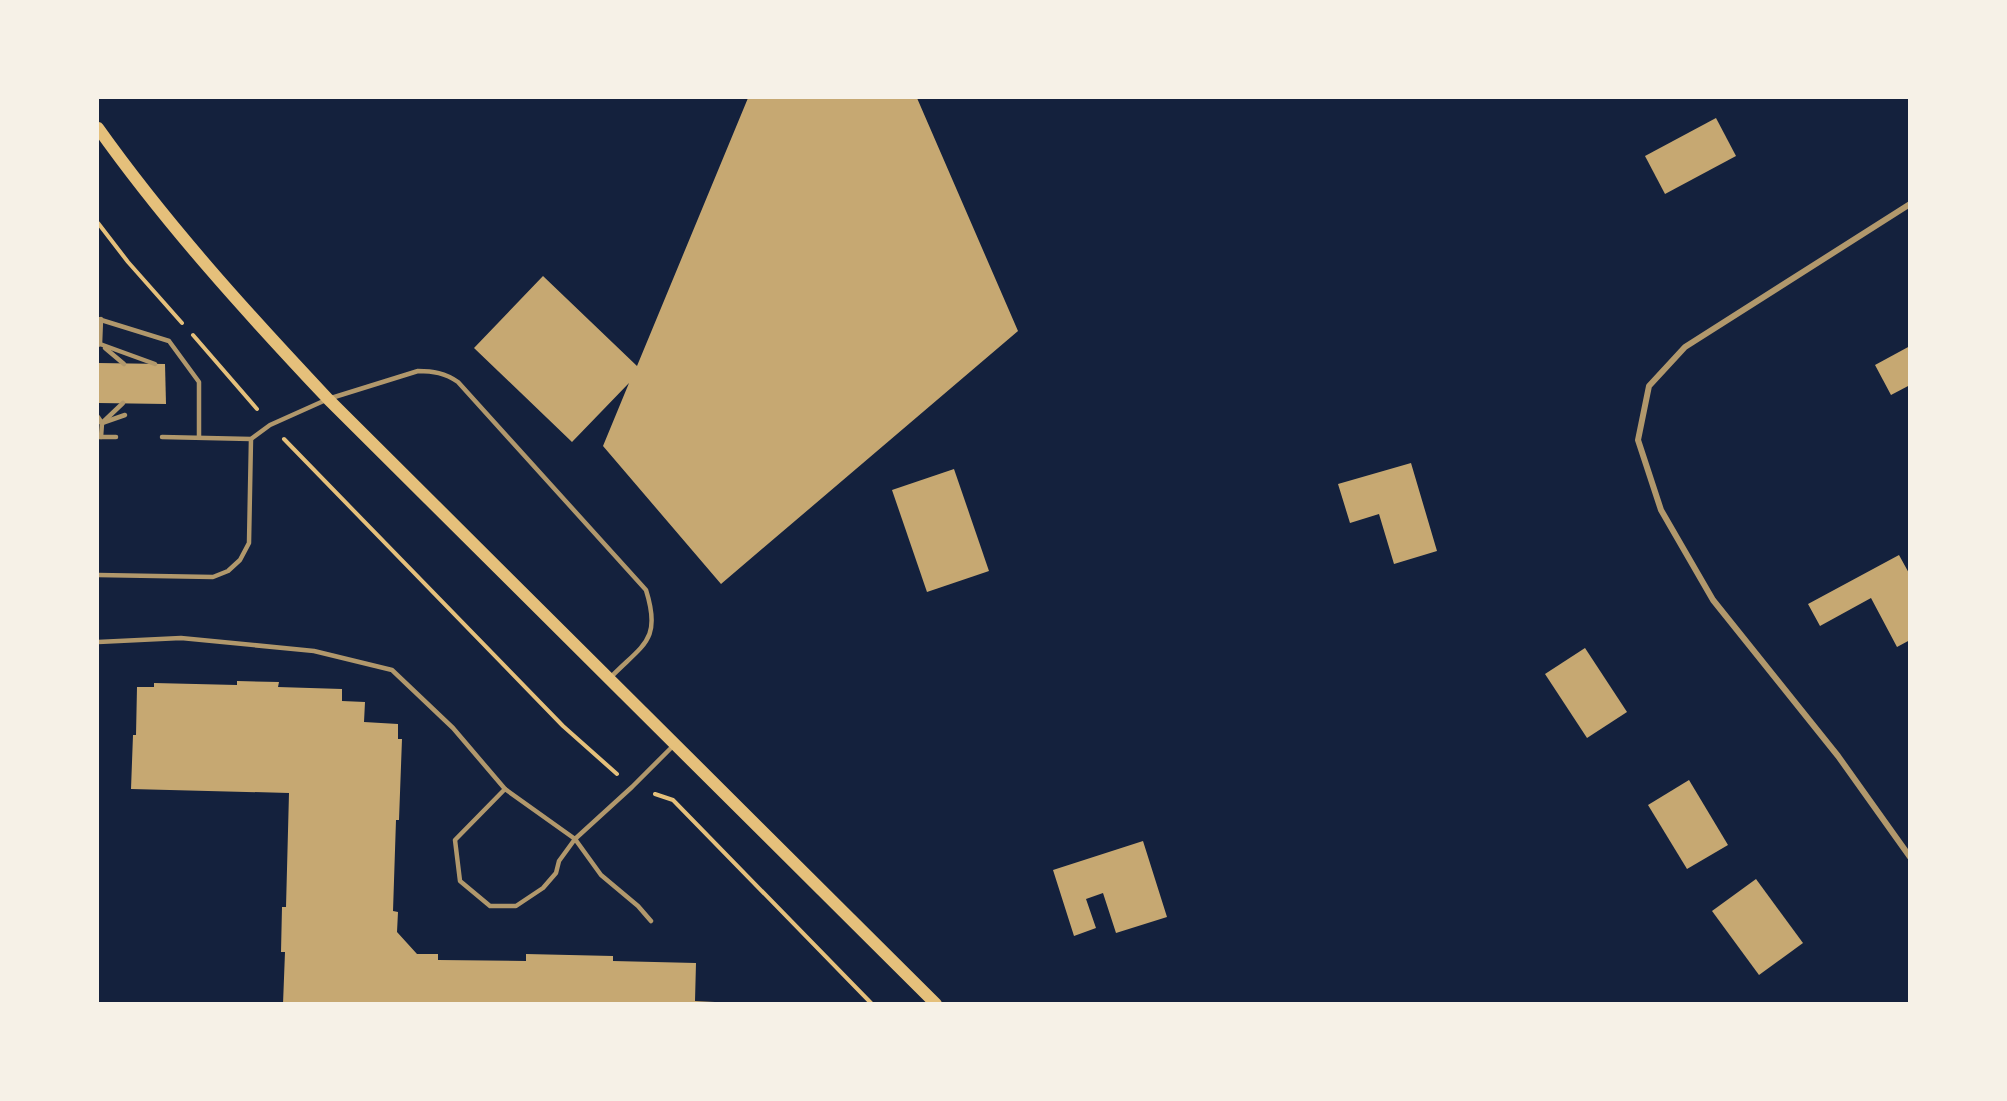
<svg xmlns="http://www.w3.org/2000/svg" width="2007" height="1101" font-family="Overpass,sans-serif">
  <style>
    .building { fill: #c6a872 }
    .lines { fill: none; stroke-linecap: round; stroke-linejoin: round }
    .path { stroke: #e5c07b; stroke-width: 4 }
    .service { stroke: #b1986c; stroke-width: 4.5 }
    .minor { stroke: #b1986c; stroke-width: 6 }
    .secondary { stroke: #e5c07b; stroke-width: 12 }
  </style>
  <rect width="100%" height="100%" fill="#14213d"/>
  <g class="building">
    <path d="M748 98H917L1018 331 721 584 603 446 629 383 572 442 474 348 543 276 637 366Z"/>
    <path d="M1716 118 1736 156 1665 194 1645 156Z"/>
    <path d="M1910 346V385L1891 395 1875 365Z"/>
    <path d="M98 363 165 364 166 404 98 403Z"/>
    <path d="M1411 463 1437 551 1394 564 1379 514 1350 523 1338 484Z"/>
    <path d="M954 469 989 571 927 592 892 490Z"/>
    <path d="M1899 555 1910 575V640L1897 647 1871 598 1820 626 1808 604Z"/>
    <path d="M1585 648 1627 712 1587 738 1545 674Z"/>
    <path d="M237 681 279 682 278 687 342 689V701L365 702 364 722 398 724V739H402L399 820H396L393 911 398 912 397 932 417 954H438V960L526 961V954L613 956V961L696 963 695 1001 715 1002V1004H283L285 952H281L282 907H286L289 793 131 789 133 735H136L137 687H154V683L237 685Z"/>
    <path d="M1689 780 1728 845 1687 869 1648 805Z"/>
    <path d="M1143 841 1167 917 1116 933 1103 893 1086 899 1096 928 1074 936 1053 870Z"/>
    <path d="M1756 879 1803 943 1759 975 1712 911Z"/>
  </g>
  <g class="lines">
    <g class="path">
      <path d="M98 223 128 262 182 323"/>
      <path d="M193 335 257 409"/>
      <path d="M284 439 563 726 617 774"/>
      <path d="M655 794 673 800 872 1004"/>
    </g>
    <g class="service">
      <path d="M98 319 169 341 199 382V437"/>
      <path d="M100 344 155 364"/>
      <path d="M98 345 100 344 101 319"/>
      <path d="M105 348 124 364"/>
      <path d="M98 417 102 423 101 437"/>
      <path d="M98 421 102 423 125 415"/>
      <path d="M102 423 123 403"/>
      <path d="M98 437H116"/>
      <path d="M162 437 251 439 270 425 328 399 418 371C433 371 445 373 458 382L646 590C662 641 643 644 610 678"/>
      <path d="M98 575 213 577 228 571 240 560 249 543 251 439"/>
      <path d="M98 642 181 638 314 651 392 670 453 728 505 789"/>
      <path d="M651 921 638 906 601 875 575 839 559 861 556 873 543 888 516 906H490L460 881 455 840 505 789 575 839 632 787 673 746"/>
    </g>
    <path class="minor" d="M1910 204 1685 347 1649 386 1638 440 1661 510 1713 600 1838 756 1910 857"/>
    <path class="secondary" d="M98 128C167 225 247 313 328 399L936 1004"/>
  </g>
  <rect width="2007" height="1101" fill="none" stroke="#f6f1e7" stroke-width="198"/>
</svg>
